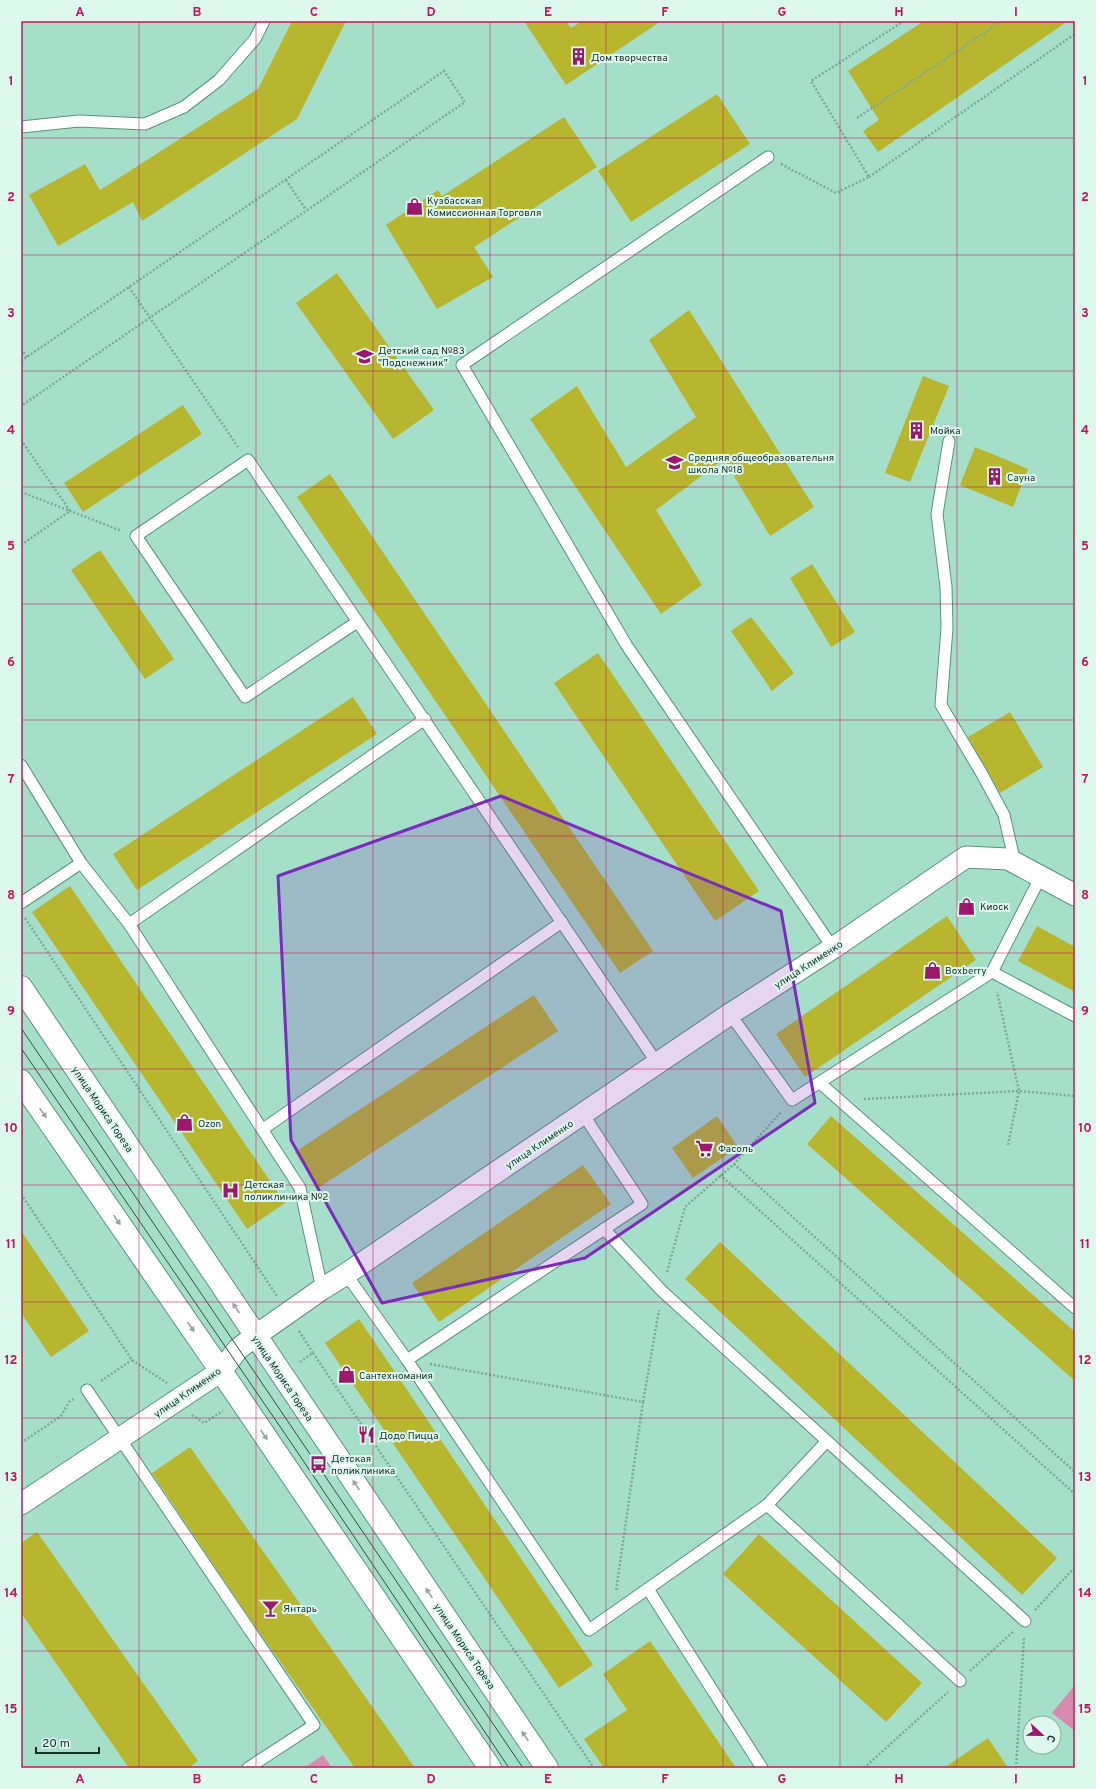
<svg xmlns="http://www.w3.org/2000/svg" width="1096" height="1789" font-family="Overpass,sans-serif">
  <style>
    .green { fill: #d98ab1 }
    .building { fill: #b7b62e }
    .lines { fill: none; stroke-linecap: round; stroke-linejoin: round }
    .service-casing { stroke: #5c927e; stroke-width: 13 }
    .minor-casing { stroke: #5c927e; stroke-width: 23 }
    .tertiary-casing { stroke: #5c927e; stroke-width: 24 }
    .path { stroke: #7baa98; stroke-width: 2.5; stroke-dasharray: 2 2; stroke-linecap: butt }
    .service { stroke: #fff; stroke-width: 11 }
    .minor { stroke: #fff; stroke-width: 21 }
    .tertiary { stroke: #fff; stroke-width: 22 }
    .tram { stroke: #314e43; stroke-width: 1 }
    .oneway { fill: #98a29e }
    .marked { fill: #7b2cbf; fill-opacity: 0.2; stroke: #7b2cbf; stroke-width: 3; stroke-linejoin: round }
    .grid { fill: none; stroke: #c2185b; stroke-width: 1; stroke-opacity: 0.55 }
    .labels { text-anchor: middle; stroke-width: 4; stroke-linejoin: round; paint-order: stroke }
    .poi-label { font-size: 10px; fill: #193028; stroke: #ddf9ee; text-anchor: start }
    .street-label { font-size: 10px; fill: #193028; stroke: #ddf9ee }
    .neatline { fill: none; stroke: #c2185b; stroke-width: 1.5 }
    .grid-label { font-size: 13px; text-anchor: middle; font-weight: bold; fill: #c2185b }
  </style>
  <rect width="100%" height="100%" fill="#a6dfc9"/>
  <g class="green">
    <path d="M1075 1685V1731L1052 1713Z"/>
    <path d="M323 1755 332 1768H304Z"/>
  </g>
  <g class="building">
    <path d="M292 21H346L297 119 142 221 133 202 58 246 29 195 85 164 100 190 258 89Z"/>
    <path d="M524 21H566L571 28 582 21H661L566 85Z"/>
    <path d="M924 21H1068L878 152 863 131 879 120 848 71Z"/>
    <path d="M717 94 750 144 631 222 598 171Z"/>
    <path d="M564 117 597 167 474 247 493 277 437 309 386 225 438 190 442 196Z"/>
    <path d="M337 273 434 410 393 439 296 303Z"/>
    <path d="M689 310 814 507 770 536 724 459 656 510 702 585 661 614 530 419 577 386 626 467 696 417 649 340Z"/>
    <path d="M923 376 949 386 910 482 885 473Z"/>
    <path d="M183 405 202 434 83 512 64 483Z"/>
    <path d="M975 447 1028 469 1013 507 960 485Z"/>
    <path d="M330 474 653 951 620 973 297 497Z"/>
    <path d="M100 550 174 659 145 679 71 570Z"/>
    <path d="M812 564 855 632 831 647 790 578Z"/>
    <path d="M751 617 794 673 772 691 731 631Z"/>
    <path d="M598 653 759 891 715 921 554 683Z"/>
    <path d="M353 697 377 734 137 890 113 854Z"/>
    <path d="M1010 712 1043 767 1000 793 968 737Z"/>
    <path d="M70 886 285 1203 247 1229 32 912Z"/>
    <path d="M947 916 976 960 805 1077 776 1034Z"/>
    <path d="M1037 926 1075 947V992L1018 961Z"/>
    <path d="M534 995 558 1031 318 1188 295 1152Z"/>
    <path d="M717 1116 738 1147 693 1178 672 1148Z"/>
    <path d="M831 1116 1075 1332V1381L807 1144Z"/>
    <path d="M583 1165 611 1204 439 1322 412 1283Z"/>
    <path d="M21 1231 89 1331 51 1357 21 1313Z"/>
    <path d="M720 1242 1057 1558 1022 1595 685 1279Z"/>
    <path d="M359 1319 593 1665 559 1688 325 1343Z"/>
    <path d="M190 1447 415 1768H355L246 1613 152 1473Z"/>
    <path d="M37 1532 198 1761 188 1768H129L21 1613V1543Z"/>
    <path d="M759 1534 922 1683 886 1722 723 1574Z"/>
    <path d="M650 1641 736 1768H604L584 1739 627 1710 603 1674Z"/>
    <path d="M988 1738 1008 1768H944Z"/>
  </g>
  <g class="lines">
    <defs>
      <g id="service">
        <path d="M21 127 79 121 145 124 184 107 219 80 255 39 264 21"/>
        <path d="M768 157 462 365 627 646 833 948"/>
        <path d="M949 441 937 514 946 587 947 628 941 705 982 774 1004 815 1015 863"/>
        <path d="M357 622 245 697 136 536 248 460 657 1063"/>
        <path d="M21 765 81 863 129 924 300 1188 322 1289"/>
        <path d="M21 903 81 863"/>
        <path d="M129 924 425 719"/>
        <path d="M992 972 1041 876"/>
        <path d="M730 1014 792 1100 992 972 1075 1016"/>
        <path d="M820 1083 1075 1308"/>
        <path d="M263 1129 562 922"/>
        <path d="M604 1229 662 1291 1025 1621"/>
        <path d="M346 1274 407 1360 589 1630 767 1505 960 1681"/>
        <path d="M407 1360 642 1204 583 1114"/>
        <path d="M87 1390 314 1725 248 1768"/>
        <path d="M767 1505 827 1441"/>
        <path d="M648 1589 762 1768"/>
      </g>
      <path id="minor" d="M21 1504 221 1371 238 1349 255 1336 322 1289 346 1274 730 1014 833 948 966 857 1008 859 1075 895"/>
      <g id="tertiary">
        <path d="M21 987 547 1768"/>
        <path d="M21 1081 221 1371 490 1768"/>
      </g>
    </defs>
    <use href="#service" class="service-casing"/>
    <use href="#minor" class="minor-casing"/>
    <use href="#tertiary" class="tertiary-casing"/>
    <g class="path">
      <path d="M857 118 1002 21"/>
      <path d="M781 164 836 193 869 177 811 81 904 21"/>
      <path d="M869 177 1075 34"/>
      <path d="M286 180 306 210"/>
      <path d="M129 287 238 447"/>
      <path d="M21 349 27 357"/>
      <path d="M21 361 444 71 465 102 21 406"/>
      <path d="M21 440 70 511 21 545"/>
      <path d="M21 492 122 531"/>
      <path d="M25 918 277 1296"/>
      <path d="M864 1099 1019 1091 997 992"/>
      <path d="M1008 1145 1019 1091 1075 1096"/>
      <path d="M734 1164 1075 1472"/>
      <path d="M720 1175 1075 1494"/>
      <path d="M21 1194 132 1360 167 1383"/>
      <path d="M667 1272 685 1207 734 1164 781 1112"/>
      <path d="M299 1331 313 1353 300 1362"/>
      <path d="M313 1353 594 1768"/>
      <path d="M430 1364 643 1402 616 1591"/>
      <path d="M101 1381 132 1360"/>
      <path d="M643 1402 659 1310"/>
      <path d="M192 1415 204 1423 223 1411"/>
      <path d="M21 1443 61 1416 69 1402 75 1398"/>
      <path d="M1035 1610 1075 1567"/>
      <path d="M970 1671 1014 1631"/>
      <path d="M864 1768 948 1692"/>
      <path d="M1016 1768 1024 1637"/>
    </g>
    <use href="#service" class="service"/>
    <use href="#minor" class="minor"/>
    <use href="#tertiary" class="tertiary"/>
    <g class="tram">
      <path d="M21 1028 523 1768"/>
      <path d="M21 1048 296 1450 509 1768"/>
    </g>
  </g>
  <defs><path id="oneway-solid" d="M-6-.8H1V-3.2L6.5 0L1 3.2V.8H-6Z"/></defs>
  <g class="oneway">
    <use href="#oneway-solid" transform="translate(43 1113) rotate(55)"/>
    <use href="#oneway-solid" transform="translate(117 1220) rotate(55)"/>
    <use href="#oneway-solid" transform="translate(236 1308) rotate(-124)"/>
    <use href="#oneway-solid" transform="translate(191 1327) rotate(55)"/>
    <use href="#oneway-solid" transform="translate(264 1435) rotate(56)"/>
    <use href="#oneway-solid" transform="translate(356 1485) rotate(-124)"/>
    <use href="#oneway-solid" transform="translate(429 1593) rotate(-124)"/>
    <use href="#oneway-solid" transform="translate(525 1736) rotate(-124)"/>
  </g>
  <path class="marked" d="M501 796 781 911 815 1103 585 1258 382 1303 291 1140 278 876Z"/>
  <path class="grid" d="M139 21V1768M256 21V1768M373 21V1768M490 21V1768M606 21V1768M723 21V1768M840 21V1768M957 21V1768M21 138H1075M21 255H1075M21 371H1075M21 487H1075M21 604H1075M21 720H1075M21 836H1075M21 953H1075M21 1069H1075M21 1185H1075M21 1302H1075M21 1418H1075M21 1534H1075M21 1651H1075"/>
  <defs>
    <symbol id="building-bare" viewBox="-9 -9 18 18"><path d="M-4-6H4V6H1V3H-1V6H-4ZM-2.5-4.3h1.7v1.8h-1.7ZM.8-4.3h1.7v1.8H.8ZM-2.5-1h1.7V.8h-1.7ZM.8-1h1.7V.8H.8Z" fill="#9c186a" stroke="#ddf9ee" stroke-width="2.5" paint-order="stroke"/></symbol>
    <symbol id="shop-bare" viewBox="-9 -9 18 18"><path d="M-5-2.5h2.3a2.7 3.5 0 0 1 5.4 0H5L5.5 6h-11ZM-1.5-2.5h3a1.5 2.3 0 0 0-3 0Z" fill="#9c186a" stroke="#ddf9ee" stroke-width="2.5" paint-order="stroke"/></symbol>
    <symbol id="school-bare" viewBox="-9 -9 18 18"><path d="M0-5L7-2L0 1L-7-2ZM-4 1L0 2.5L4 1V4Q0 6-4 4Z" fill="#9c186a" stroke="#ddf9ee" stroke-width="2.5" paint-order="stroke"/></symbol>
    <symbol id="supermarket-bare" viewBox="-9 -9 18 18"><path d="M-6-5.5h2.5l.6 2H6L4.5 2H-2.5L-4.4-4H-6ZM-1.5 3.2a1.3 1.3 0 1 0 .1 0ZM3 3.2a1.3 1.3 0 1 0 .1 0Z" fill="#9c186a" stroke="#ddf9ee" stroke-width="2.5" paint-order="stroke"/></symbol>
    <symbol id="hospital-bare" viewBox="-9 -9 18 18"><path d="M-5-5h3v3.5h4V-5h3V5h-3V1.5h-4V5h-3Z" fill="#9c186a" stroke="#ddf9ee" stroke-width="2.5" paint-order="stroke"/></symbol>
    <symbol id="restaurant-bare" viewBox="-9 -9 18 18"><path d="M-5-6h1v4h1v-4h1v4h1v-4h1v5L-1.5 .5V6h-2V.5L-5-1ZM5-6V6H3V1.5H1.5Q1.5-4 5-6Z" fill="#9c186a" stroke="#ddf9ee" stroke-width="2.5" paint-order="stroke"/></symbol>
    <symbol id="bus-bare" viewBox="-9 -9 18 18"><path d="M-5-6H5V4H4V6H2V4H-2V6H-4V4H-5ZM-3.5-4V0h7V-4ZM-3.5 1.2v1.5H-2V1.2ZM2 1.2v1.5H3.5V1.2Z" fill="#9c186a" stroke="#ddf9ee" stroke-width="2.5" paint-order="stroke"/></symbol>
    <symbol id="bar-bare" viewBox="-9 -9 18 18"><path d="M-6-5H6L.8 .8V4.5H3.5V6h-7V4.5H-.8V.8Z" fill="#9c186a" stroke="#ddf9ee" stroke-width="2.5" paint-order="stroke"/></symbol>
  </defs>
  <g fill-rule="evenodd">
    <use href="#building-bare" x="566" y="44" width="25" height="25"/>
    <use href="#shop-bare" x="402" y="194" width="25" height="25"/>
    <use href="#school-bare" x="352" y="344" width="25" height="25"/>
    <use href="#building-bare" x="904" y="418" width="25" height="25"/>
    <use href="#school-bare" x="662" y="450" width="25" height="25"/>
    <use href="#building-bare" x="982" y="464" width="25" height="25"/>
    <use href="#shop-bare" x="954" y="894" width="25" height="25"/>
    <use href="#shop-bare" x="920" y="958" width="25" height="25"/>
    <use href="#shop-bare" x="172" y="1110" width="25" height="25"/>
    <use href="#supermarket-bare" x="692" y="1136" width="25" height="25"/>
    <use href="#hospital-bare" x="218" y="1178" width="25" height="25"/>
    <use href="#shop-bare" x="334" y="1362" width="25" height="25"/>
    <use href="#restaurant-bare" x="354" y="1422" width="25" height="25"/>
    <use href="#bus-bare" x="306" y="1452" width="25" height="25"/>
    <use href="#bar-bare" x="258" y="1596" width="25" height="25"/>
  </g>
  <g class="labels">
    <g class="poi-label">
      <text x="591" y="61">Дом творчества</text>
      <text x="427" y="204">Кузбасская<tspan x="427" dy="12">Комиссионная Торговля</tspan></text>
      <text x="378" y="354">Детский сад №83<tspan x="378" dy="12">"Подснежник"</tspan></text>
      <text x="930" y="434">Мойка</text>
      <text x="688" y="461">Средняя общеобразовательня<tspan x="688" dy="12">школа №18</tspan></text>
      <text x="1007" y="481">Сауна</text>
      <text x="980" y="910">Киоск</text>
      <text x="945" y="974">Boxberry</text>
      <text x="198" y="1127">Ozon</text>
      <text x="718" y="1152">Фасоль</text>
      <text x="244" y="1188">Детская<tspan x="244" dy="12">поликлиника №2</tspan></text>
      <text x="359" y="1379">Сантехномания</text>
      <text x="379" y="1439">Додо Пицца</text>
      <text x="331" y="1462">Детская<tspan x="331" dy="12">поликлиника</tspan></text>
      <text x="283" y="1612">Янтарь</text>
    </g>
    <g class="street-label">
      <text transform="translate(808 964) rotate(-33)" y="4">улица Клименко</text>
      <text transform="translate(103 1109) rotate(56)" y="4">улица Мориса Тореза</text>
      <text transform="translate(539 1144) rotate(-34)" y="4">улица Клименко</text>
      <text transform="translate(283 1378) rotate(56)" y="4">улица Мориса Тореза</text>
      <text transform="translate(187 1392) rotate(-35)" y="4">улица Клименко</text>
      <text transform="translate(465 1646) rotate(56)" y="4">улица Мориса Тореза</text>
    </g>
  </g>
  <rect width="1096" height="1789" fill="none" stroke="#ddf9ee" stroke-width="44"/>
  <g transform="translate(1042 1735) rotate(112)"><circle r="19" fill="#ddf9ee" stroke="#8fa99f"/>
  <path d="M0-3L7 15L0 10L-7 15Z" fill="#9c186a"/>
  <text y="-6" font-size="11" font-weight="bold" text-anchor="middle" fill="#193028">С</text>
  </g>
  <path d="M36 1747v6h63v-6" fill="none" stroke="#193028" stroke-width="2"/>
  <text x="42" y="1747" font-size="12" fill="#193028" stroke="#ddf9ee" stroke-width="3" paint-order="stroke">20 m</text>
  <rect x="22" y="22" width="1052" height="1745" class="neatline"/>
  <g class="grid-label">
    <text x="80" y="16">A</text>
    <text x="197" y="16">B</text>
    <text x="314" y="16">C</text>
    <text x="431" y="16">D</text>
    <text x="548" y="16">E</text>
    <text x="665" y="16">F</text>
    <text x="782" y="16">G</text>
    <text x="899" y="16">H</text>
    <text x="1016" y="16">I</text>
    <text x="11" y="85">1</text>
    <text x="1085" y="85">1</text>
    <text x="11" y="201">2</text>
    <text x="1085" y="201">2</text>
    <text x="11" y="317">3</text>
    <text x="1085" y="317">3</text>
    <text x="11" y="434">4</text>
    <text x="1085" y="434">4</text>
    <text x="11" y="550">5</text>
    <text x="1085" y="550">5</text>
    <text x="11" y="666">6</text>
    <text x="1085" y="666">6</text>
    <text x="11" y="783">7</text>
    <text x="1085" y="783">7</text>
    <text x="11" y="899">8</text>
    <text x="1085" y="899">8</text>
    <text x="11" y="1015">9</text>
    <text x="1085" y="1015">9</text>
    <text x="11" y="1132">10</text>
    <text x="1085" y="1132">10</text>
    <text x="11" y="1248">11</text>
    <text x="1085" y="1248">11</text>
    <text x="11" y="1364">12</text>
    <text x="1085" y="1364">12</text>
    <text x="11" y="1481">13</text>
    <text x="1085" y="1481">13</text>
    <text x="11" y="1597">14</text>
    <text x="1085" y="1597">14</text>
    <text x="11" y="1713">15</text>
    <text x="1085" y="1713">15</text>
    <text x="80" y="1783">A</text>
    <text x="197" y="1783">B</text>
    <text x="314" y="1783">C</text>
    <text x="431" y="1783">D</text>
    <text x="548" y="1783">E</text>
    <text x="665" y="1783">F</text>
    <text x="782" y="1783">G</text>
    <text x="899" y="1783">H</text>
    <text x="1016" y="1783">I</text>
  </g>
</svg>
